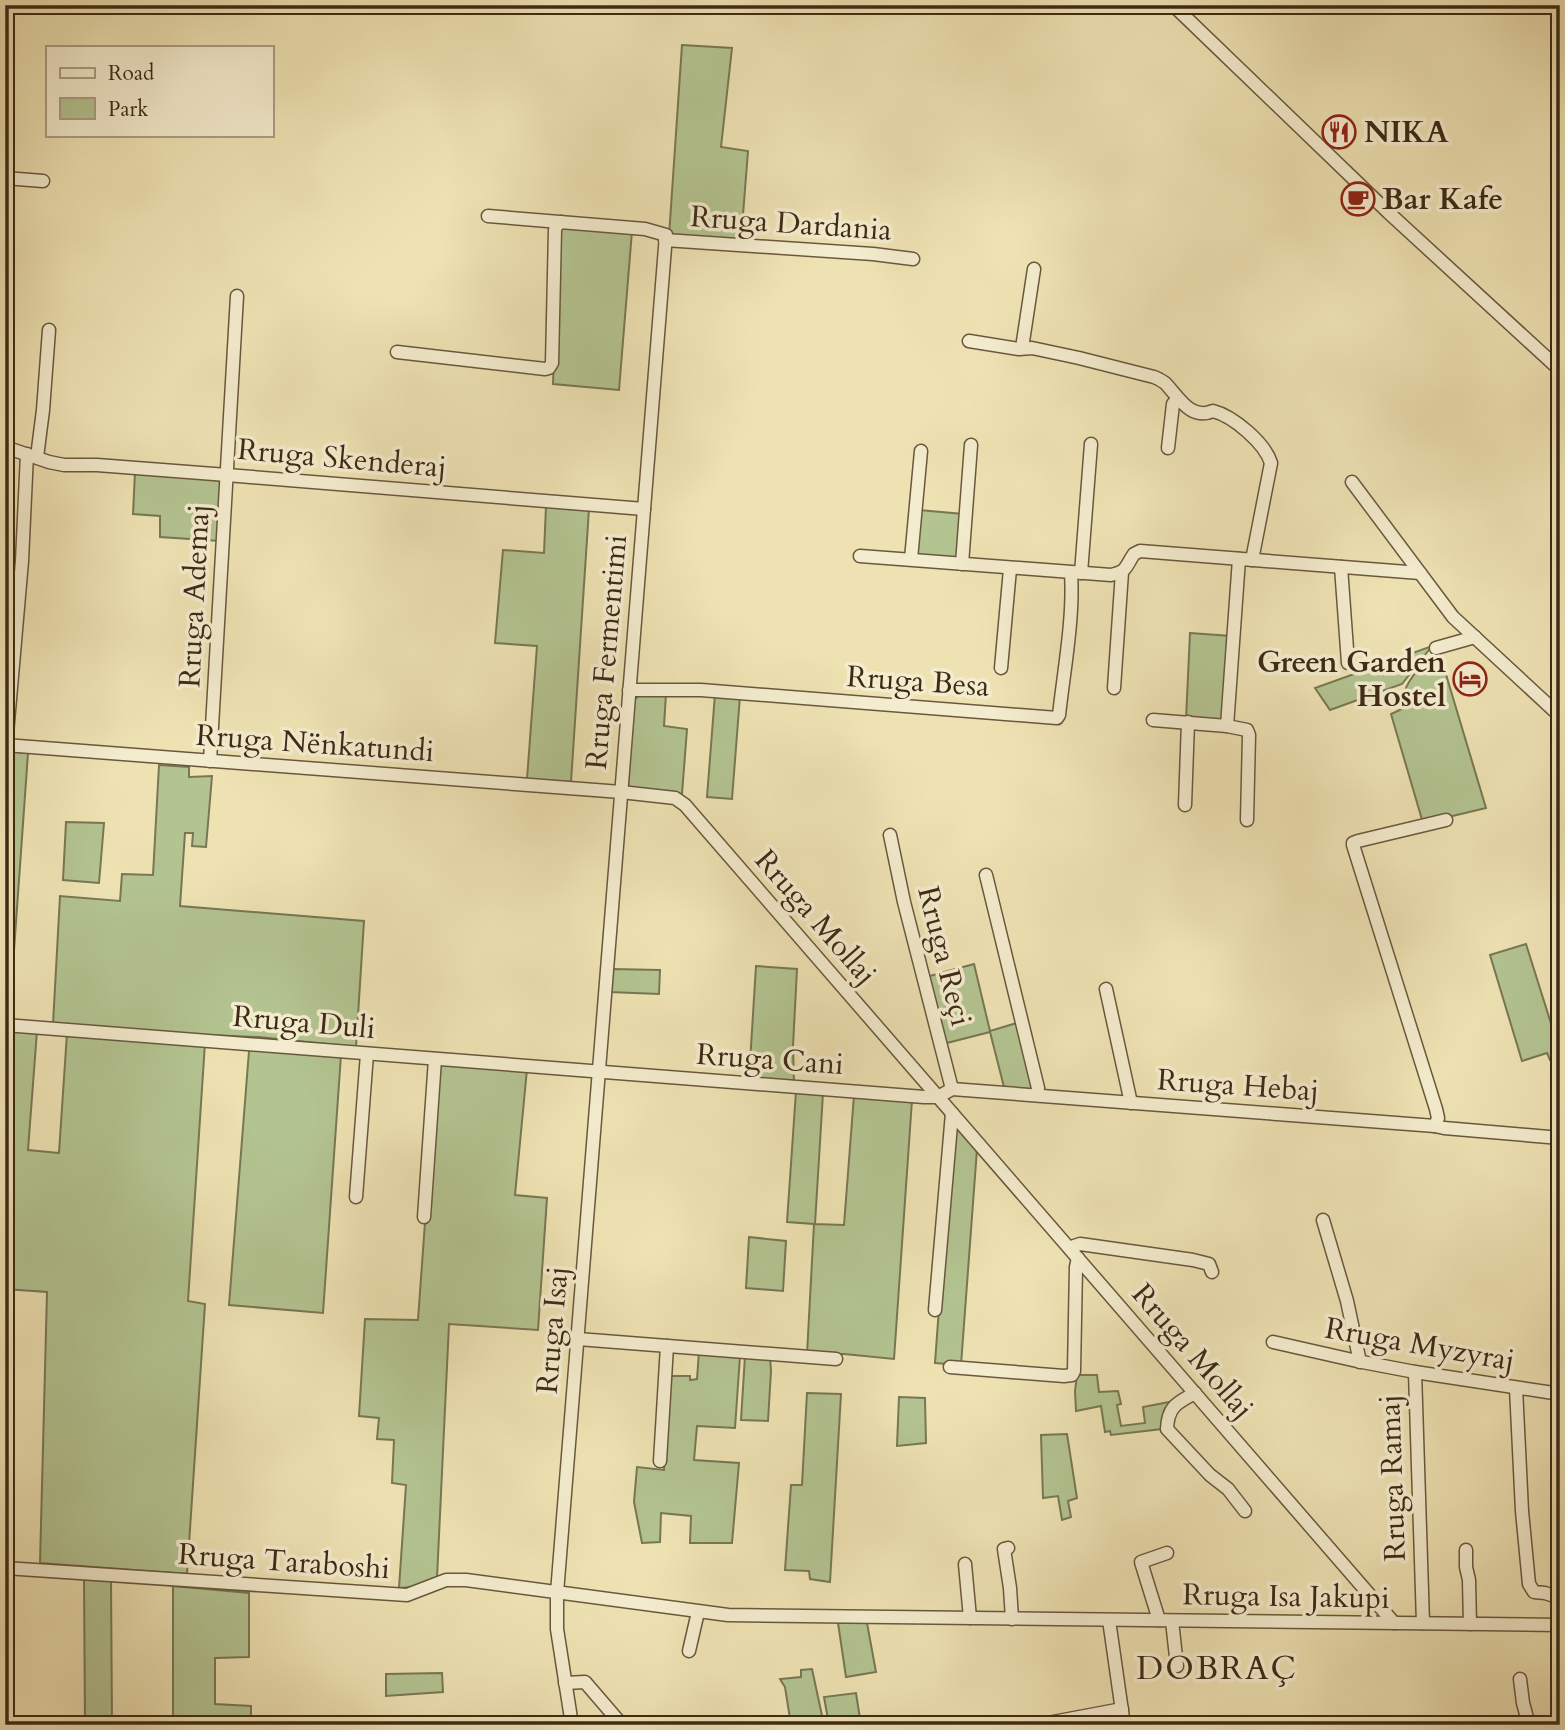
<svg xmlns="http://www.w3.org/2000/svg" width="1565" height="1730" font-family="Cardo,serif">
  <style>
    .green { fill: #b3c491; stroke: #787754; stroke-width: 2 }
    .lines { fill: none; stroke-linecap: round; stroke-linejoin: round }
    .minor-casing { stroke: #69583d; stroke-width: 15 }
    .minor { stroke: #f4ecce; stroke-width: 12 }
    .labels { text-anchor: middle; stroke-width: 7; stroke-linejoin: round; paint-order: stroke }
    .poi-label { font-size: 30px; font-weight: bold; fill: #3d2a16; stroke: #f4ecce; text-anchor: start }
    .street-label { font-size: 30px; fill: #3d2a16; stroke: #f4ecce }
    .quarter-label { font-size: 33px; letter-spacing: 2px; fill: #3d2a16; stroke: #f4ecce }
  </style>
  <rect width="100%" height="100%" fill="#eee2b3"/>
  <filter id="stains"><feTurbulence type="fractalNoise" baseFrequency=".00286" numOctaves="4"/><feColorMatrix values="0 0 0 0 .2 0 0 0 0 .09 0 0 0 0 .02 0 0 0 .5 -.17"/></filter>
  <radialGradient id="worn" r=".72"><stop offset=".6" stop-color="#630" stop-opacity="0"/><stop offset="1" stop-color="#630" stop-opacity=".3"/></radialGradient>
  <g class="green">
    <path d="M682 45 732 48 721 147 748 151 741 240 669 236Z"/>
    <path d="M560 227 632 231 619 390 553 384 558 233Z"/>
    <path d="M135 472 224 481 220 541 160 537V516L133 514Z"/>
    <path d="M546 506 589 509 571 782 527 779 537 646 495 643 503 550 544 553Z"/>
    <path d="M919 510 963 514 959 561 920 556 915 550Z"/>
    <path d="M1190 633 1231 636 1226 709 1221 721 1186 719Z"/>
    <path d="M1432 646 1402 684 1330 710 1315 688Z"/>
    <path d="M1439 651 1486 808 1423 823 1391 714 1404 708C1404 703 1404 696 1405 691 1408 679 1428 656 1439 651Z"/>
    <path d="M666 694 664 726 687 729 682 794 636 789 628 786 634 701 638 696Z"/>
    <path d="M715 694 740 696 732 799 707 797Z"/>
    <path d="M5 751 28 753 9 1021H5Z"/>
    <path d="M159 765 189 767V777L212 776 206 847 192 846 193 833H185L180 906 364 921 356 1047 259 1037 183 1034 53 1024 60 896 120 901 122 874 153 875Z"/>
    <path d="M66 822 104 823 99 883 63 880Z"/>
    <path d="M1526 944 1560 1052V1057L1550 1060 1547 1053 1522 1061 1490 955Z"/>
    <path d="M974 964 990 1031 1020 1022 1034 1089 1005 1091 990 1032 943 1044 926 977Z"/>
    <path d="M756 966 797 969 793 1046 794 1084 749 1079Z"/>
    <path d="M612 969 660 970 659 994 609 992Z"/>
    <path d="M5 1030 37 1031 28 1150 59 1153 67 1033 205 1043 188 1301 205 1304 187 1574 40 1563 47 1292 5 1289Z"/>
    <path d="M251 1048 341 1055 323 1313 229 1305 249 1051Z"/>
    <path d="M438 1065 527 1069 515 1195 547 1198 538 1330 449 1324 437 1578 413 1587 399 1588 406 1485 392 1483 394 1440 377 1439 379 1418 359 1416 365 1319 418 1320 436 1069Z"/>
    <path d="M796 1091 823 1093 815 1224 844 1225 854 1095 912 1100 894 1359 844 1354H807L814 1224 787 1222Z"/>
    <path d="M956 1125 977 1149 961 1365 935 1363 952 1129Z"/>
    <path d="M749 1237 786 1241 783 1291 746 1288Z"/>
    <path d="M699 1351 740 1356 735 1428 697 1426 694 1460 739 1463 732 1543H690L691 1516 661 1513 660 1542 642 1543 634 1502 637 1467 664 1470 668 1376H690V1380L697 1379Z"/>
    <path d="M745 1356H770L771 1371 768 1421 741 1420Z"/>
    <path d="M1077 1375H1097L1099 1392 1118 1391 1121 1404 1117 1405 1121 1426 1145 1423 1143 1407 1169 1402V1408L1162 1429 1111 1435 1110 1431 1105 1432 1101 1406 1076 1411 1075 1391Z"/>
    <path d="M807 1393 841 1394 830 1582 810 1579 809 1571 785 1570 791 1485H802Z"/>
    <path d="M899 1397 925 1398 926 1443 897 1446Z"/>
    <path d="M1067 1434 1077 1498 1068 1501 1071 1517 1062 1520 1058 1496 1043 1498 1041 1435Z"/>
    <path d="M84 1577 111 1578 112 1725H85Z"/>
    <path d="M173 1586 249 1593V1657L215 1658V1704L251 1706V1725H216L215 1716 173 1718Z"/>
    <path d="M838 1623H867L876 1672 846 1677Z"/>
    <path d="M812 1669 824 1725H791L785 1687 780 1679 801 1677V1670Z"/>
    <path d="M442 1673 443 1692 386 1696V1674Z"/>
    <path d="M856 1693 861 1725H829L824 1697Z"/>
  </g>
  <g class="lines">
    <defs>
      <g id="minor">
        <path d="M1173 5 1389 213 1560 370"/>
        <path d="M5 178 43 181"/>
        <path d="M488 216 645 229 666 235 557 1593V1629L572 1725"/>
        <path d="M665 240 873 254 913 259"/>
        <path d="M969 341 1019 349 1032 348 1079 358 1154 377C1157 378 1162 381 1165 383 1178 396 1190 421 1213 411 1233 416 1265 443 1271 463L1252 560"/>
        <path d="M1022 348 1034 269"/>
        <path d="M397 352 545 369 549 368 552 363 555 230 556 226 561 222"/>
        <path d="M5 447 49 462 64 465H97L227 475 644 509"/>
        <path d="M1168 448 1173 404 1177 399"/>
        <path d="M37 457 43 410 49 330"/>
        <path d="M1352 482 1453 617 1560 716"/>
        <path d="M860 556 1111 575C1128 571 1125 567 1134 554L1140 551 1420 573"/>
        <path d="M911 559 921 451"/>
        <path d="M962 564 971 445"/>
        <path d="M1341 567 1348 663"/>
        <path d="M1081 573 1091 444"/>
        <path d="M1436 648 1475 637"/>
        <path d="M1001 668 1010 569"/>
        <path d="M1114 688 1122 572"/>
        <path d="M629 690H701L1057 718 1059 715C1064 670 1074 617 1071 573"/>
        <path d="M1153 720 1227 726 1247 730 1249 735 1247 820"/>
        <path d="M1227 726 1239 559"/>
        <path d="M5 745 621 792 675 798 685 805 1394 1623"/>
        <path d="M6 745 22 561 27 454"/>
        <path d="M210 761 237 296"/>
        <path d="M1185 805 1188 722"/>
        <path d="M890 835 904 902 952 1089"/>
        <path d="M986 875 1038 1088 1037 1095"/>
        <path d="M1106 989 1131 1103"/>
        <path d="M5 1025 924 1097H938L952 1089 1435 1126 1444 1128 1560 1138"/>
        <path d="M1435 1126 1438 1118 1436 1109 1353 845V843L1358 841 1446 820"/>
        <path d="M356 1197 367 1054"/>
        <path d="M424 1217 435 1059"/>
        <path d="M1323 1220 1347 1301 1360 1362"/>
        <path d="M1071 1250 1074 1246 1080 1244 1193 1260 1209 1264 1212 1272"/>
        <path d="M935 1310 952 1113"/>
        <path d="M578 1339 836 1359"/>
        <path d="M1273 1342 1357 1361 1415 1372 1560 1394"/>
        <path d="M950 1367 1064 1376 1072 1375 1074 1371 1076 1267 1078 1258"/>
        <path d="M1415 1372 1423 1623"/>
        <path d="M1516 1388 1522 1511 1529 1584 1534 1592 1545 1593 1560 1598"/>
        <path d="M1195 1393C1177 1403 1168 1406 1167 1429L1210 1475 1228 1489 1245 1511"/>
        <path d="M660 1461 667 1346"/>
        <path d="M1008 1548 1004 1549 1010 1588 1012 1619"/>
        <path d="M1466 1550V1567L1469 1580 1470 1624"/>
        <path d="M965 1564 970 1618"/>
        <path d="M5 1568 407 1595 446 1580H466L728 1615 1560 1625"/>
        <path d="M1109 1620 1124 1725"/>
        <path d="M1159 1620 1141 1562 1167 1553"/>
        <path d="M1172 1621 1177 1666"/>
        <path d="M689 1651 698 1612"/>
        <path d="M1520 1679 1523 1703 1529 1725"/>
        <path d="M565 1683 585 1682 622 1725"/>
        <path d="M1037 1725 1122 1709"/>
      </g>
    </defs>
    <use href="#minor" class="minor-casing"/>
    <use href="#minor" class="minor"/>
  </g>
  <defs>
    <symbol id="restaurant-ring" viewBox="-11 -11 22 22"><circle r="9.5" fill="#f4ecce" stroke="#8f2418" stroke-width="1.5"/><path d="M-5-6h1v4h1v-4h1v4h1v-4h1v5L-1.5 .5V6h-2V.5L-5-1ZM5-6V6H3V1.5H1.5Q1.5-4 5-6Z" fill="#8f2418"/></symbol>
    <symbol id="cafe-ring" viewBox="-11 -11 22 22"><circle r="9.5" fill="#f4ecce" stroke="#8f2418" stroke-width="1.5"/><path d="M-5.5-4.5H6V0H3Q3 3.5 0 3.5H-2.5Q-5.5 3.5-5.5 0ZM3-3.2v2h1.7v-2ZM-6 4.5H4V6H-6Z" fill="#8f2418"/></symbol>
    <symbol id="hotel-ring" viewBox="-11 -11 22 22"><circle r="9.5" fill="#f4ecce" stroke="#8f2418" stroke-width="1.5"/><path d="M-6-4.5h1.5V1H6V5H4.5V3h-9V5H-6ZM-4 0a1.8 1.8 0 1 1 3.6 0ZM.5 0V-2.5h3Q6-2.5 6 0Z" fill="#8f2418"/></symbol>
  </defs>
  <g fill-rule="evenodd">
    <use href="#restaurant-ring" x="1320" y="113" width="38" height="38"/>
    <use href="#cafe-ring" x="1339" y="180" width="38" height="38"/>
    <use href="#hotel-ring" x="1451" y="660" width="38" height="38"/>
  </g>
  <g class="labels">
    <g class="poi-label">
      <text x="1364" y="142">NIKA</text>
      <text x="1382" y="209">Bar Kafe</text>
      <text x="1446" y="672" text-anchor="end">Green Garden<tspan x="1446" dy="34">Hostel</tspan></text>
    </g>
    <g class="street-label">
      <text transform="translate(791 223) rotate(4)" y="10">Rruga Dardania</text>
      <text transform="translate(342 458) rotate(5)" y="10">Rruga Skenderaj</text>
      <text transform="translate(194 596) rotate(-87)" y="10">Rruga Ademaj</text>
      <text transform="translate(606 652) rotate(-85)" y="10">Rruga Fermentimi</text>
      <text transform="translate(918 681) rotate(4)" y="10">Rruga Besa</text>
      <text transform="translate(315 743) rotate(4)" y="10">Rruga Nënkatundi</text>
      <text transform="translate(816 917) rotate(49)" y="10">Rruga Mollaj</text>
      <text transform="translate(945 956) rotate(76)" y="10">Rruga Reçi</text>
      <text transform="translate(304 1022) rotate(5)" y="10">Rruga Duli</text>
      <text transform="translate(770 1059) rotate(4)" y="10">Rruga Cani</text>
      <text transform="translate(1238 1085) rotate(4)" y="10">Rruga Hebaj</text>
      <text transform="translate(552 1330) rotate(-85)" y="10">Rruga Isaj</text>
      <text transform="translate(1420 1344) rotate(10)" y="10">Rruga Myzyraj</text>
      <text transform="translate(1193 1351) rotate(49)" y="10">Rruga Mollaj</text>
      <text transform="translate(1392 1478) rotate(-92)" y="10">Rruga Ramaj</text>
      <text transform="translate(284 1561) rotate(4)" y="10">Rruga Taraboshi</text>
      <text transform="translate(1286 1596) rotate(1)" y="10">Rruga Isa Jakupi</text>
    </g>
    <g class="quarter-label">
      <text x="1217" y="1679">DOBRAÇ</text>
    </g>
  </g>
  <rect width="1565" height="1730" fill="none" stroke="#eee2b3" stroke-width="28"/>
  <rect x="7" y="7" width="1551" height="1716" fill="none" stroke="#3d2a16" stroke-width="3.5"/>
  <rect x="14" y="14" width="1537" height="1702" fill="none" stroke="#3d2a16" stroke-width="2"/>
  <rect x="46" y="46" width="228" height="91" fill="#f4ecce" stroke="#ab9e84" stroke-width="2"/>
  <rect x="60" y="68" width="35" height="10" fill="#f4ecce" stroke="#ab9e84" stroke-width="2"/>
  <text x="108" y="80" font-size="21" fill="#3d2a16">Road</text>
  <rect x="60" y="98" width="35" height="21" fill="#b3c491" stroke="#ab9e84" stroke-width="2"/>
  <text x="108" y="116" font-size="21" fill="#3d2a16">Park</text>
  <rect width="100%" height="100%" filter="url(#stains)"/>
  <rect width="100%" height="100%" fill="url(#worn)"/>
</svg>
